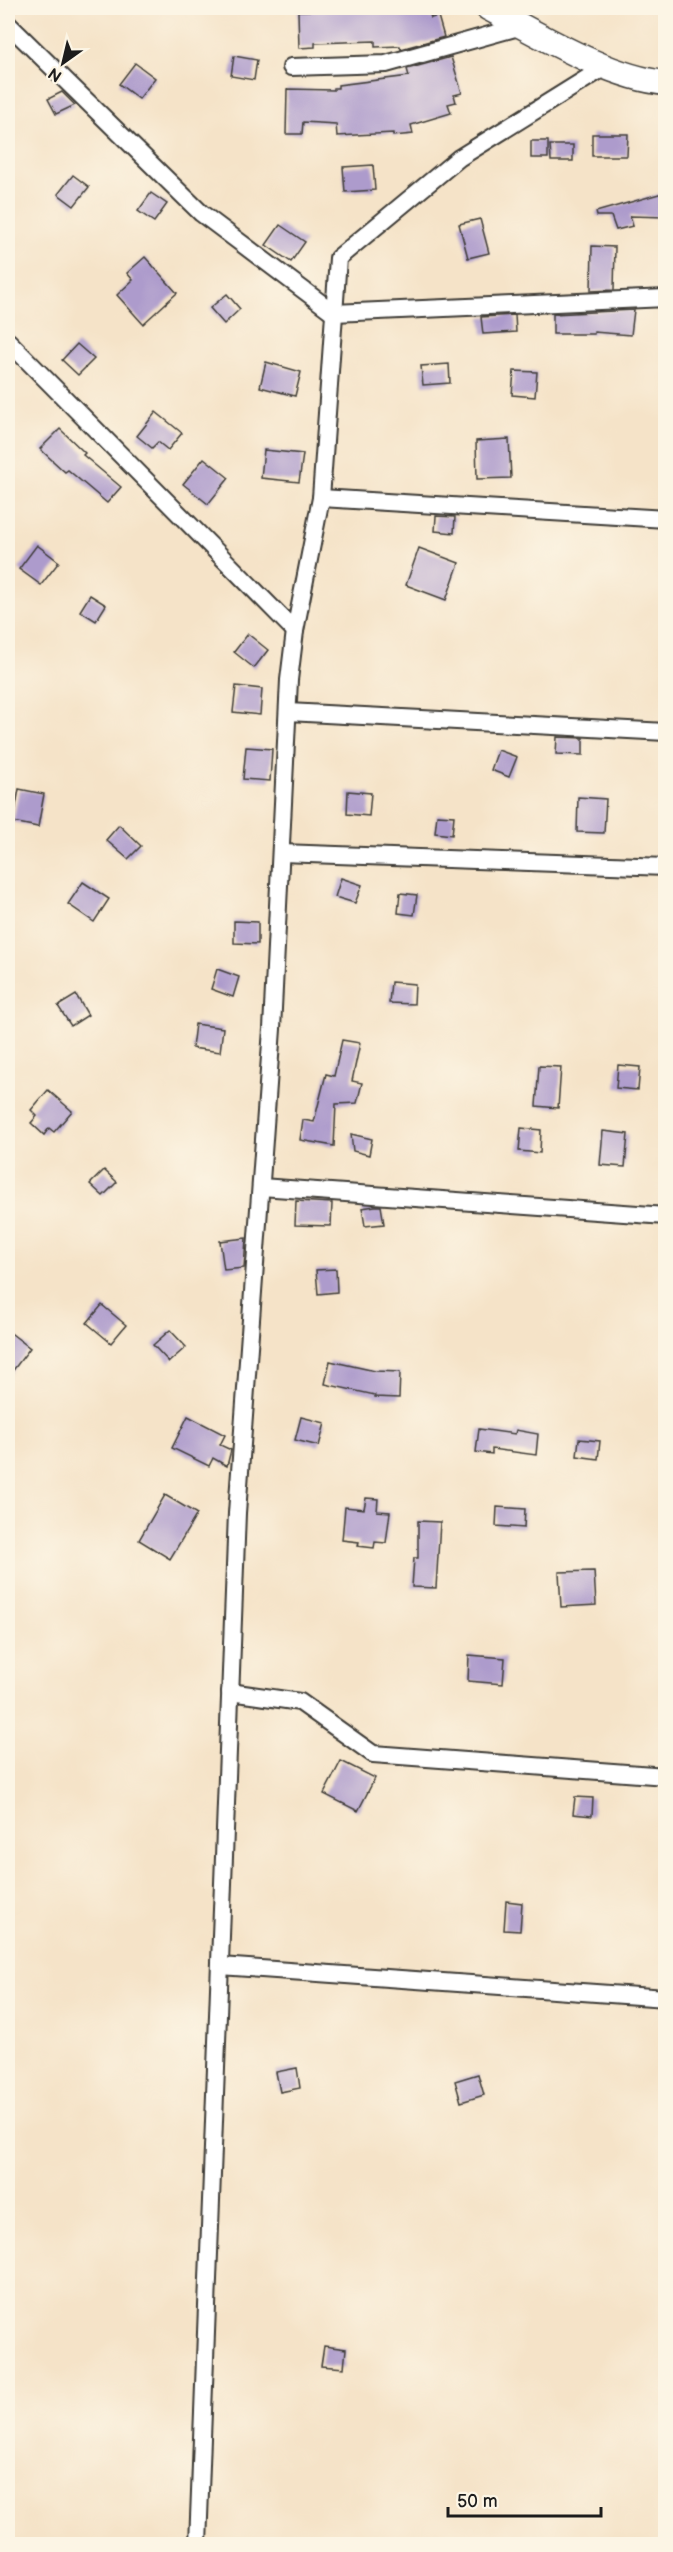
<svg xmlns="http://www.w3.org/2000/svg" width="673" height="2552" font-family="'Balsamiq Sans',sans-serif">
  <style>
    .building { fill: #ad9bcc }
    .lines { fill: none; stroke-linecap: round; stroke-linejoin: round }
    .street-casing { stroke: #3d3a36; stroke-width: 20 }
    .secondary-casing { stroke: #3d3a36; stroke-width: 27 }
    .street { stroke: #fff; stroke-width: 16 }
    .secondary { stroke: #fff; stroke-width: 24 }
  </style>
  <rect width="100%" height="100%" fill="#fcf5e5"/>
  <filter id="ink" filterUnits="userSpaceOnUse"><feTurbulence type="fractalNoise" baseFrequency=".0167" numOctaves="2"/><feDisplacementMap in="SourceGraphic" scale="12" xChannelSelector="R" yChannelSelector="G"/><feConvolveMatrix kernelMatrix="1 2 1 2 8 2 1 2 1" color-interpolation-filters="sRGB"/></filter>
  <filter id="wash" filterUnits="userSpaceOnUse"><feTurbulence type="fractalNoise" baseFrequency=".008" numOctaves="4" result="noise"/><feDisplacementMap in="SourceGraphic" scale="24" xChannelSelector="R" yChannelSelector="G"/><feGaussianBlur stdDeviation="1.35" result="paint"/><feColorMatrix in="noise" values="0 0 0 0 0 0 0 0 0 0 0 0 0 0 0 0 0 1.4 0 .05"/><feComposite in="paint" operator="in"/></filter>
  <g filter="url(#wash)">
    <rect width="100%" height="100%" fill="#f5e3c8"/>
    <g id="blocks">
      <g class="building">
        <path d="M394 8H428L431 18 438 16 444 37 401 49 400 46 375 47V41L315 43V47L299 48 298 11Z"/>
        <path d="M234 56 257 60 254 80 231 76Z"/>
        <path d="M451 57 462 93 454 95 456 102 448 104 451 113 411 125 413 134 393 136V133L337 136 336 124 303 122 302 134H286L287 89 334 90V88H338V85L409 76 407 69Z"/>
        <path d="M135 63 155 78 139 99 119 84Z"/>
        <path d="M62 92 75 105 56 114 48 99Z"/>
        <path d="M592 134H628L627 156H592Z"/>
        <rect x="531" y="141" width="17" height="17"/>
        <path d="M550 145H573V161H551Z"/>
        <path d="M373 165 375 190 345 192 343 167Z"/>
        <path d="M73 175 89 187 74 206 58 194Z"/>
        <path d="M666 192V217L630 216 633 226 616 230 611 216H597L596 212Z"/>
        <path d="M151 193 167 204 154 222 138 211Z"/>
        <path d="M480 219 489 253 468 258 459 224Z"/>
        <path d="M280 225 305 242 291 262 266 245Z"/>
        <path d="M592 246 615 247 614 290 591 291Z"/>
        <path d="M145 257 177 293 143 324 117 295 133 280 127 273Z"/>
        <path d="M227 294 240 309 224 324 210 308Z"/>
        <path d="M634 310 631 335 594 332V334H553V314Z"/>
        <path d="M515 315 516 332 483 334 481 317Z"/>
        <path d="M77 344 94 359 78 375 62 360Z"/>
        <path d="M266 362 301 372 295 396 260 387Z"/>
        <path d="M449 364 450 383 423 385 421 366Z"/>
        <path d="M514 371 537 372 535 397 512 395Z"/>
        <path d="M156 412 182 433 168 450 158 442 152 448 137 436Z"/>
        <path d="M60 429 85 453 83 455 121 487 107 503 68 470 65 472 40 449Z"/>
        <path d="M509 439 511 478 477 479 476 441Z"/>
        <path d="M264 450 303 454 299 482 261 478Z"/>
        <path d="M204 458 229 478 208 504 183 484Z"/>
        <path d="M436 516 455 517 454 533 435 531Z"/>
        <path d="M37 545 59 562 41 585 19 569Z"/>
        <path d="M419 548 459 563 446 600 406 585Z"/>
        <path d="M90 595 106 605 96 621 80 611Z"/>
        <path d="M248 634 268 650 254 668 234 652Z"/>
        <path d="M236 686 262 689 260 715 233 712Z"/>
        <path d="M557 737 583 738V755L556 754Z"/>
        <path d="M246 747 272 749 270 781 243 779Z"/>
        <path d="M498 750 517 757 509 777 491 770Z"/>
        <path d="M19 789 44 794 38 827 13 822Z"/>
        <path d="M348 791 371 793 369 816 347 814Z"/>
        <path d="M578 797 606 799 604 833 577 832Z"/>
        <path d="M437 815 454 816 452 835 435 833Z"/>
        <path d="M119 825 141 846 128 859 106 840Z"/>
        <path d="M341 878 362 885 355 903 335 897Z"/>
        <path d="M83 882 109 899 94 922 68 904Z"/>
        <path d="M400 893 417 895 414 915 398 913Z"/>
        <path d="M234 921 258 922V944L234 943Z"/>
        <path d="M217 969 239 977 233 997 211 989Z"/>
        <path d="M391 982 415 984 414 1004 389 1003Z"/>
        <path d="M76 995 88 1015 71 1026 58 1006Z"/>
        <path d="M195 1024 223 1028 220 1052 192 1048Z"/>
        <path d="M342 1040 360 1043 352 1081 362 1083 357 1103 336 1104 334 1146 300 1140 303 1120 314 1122 326 1074 334 1076Z"/>
        <path d="M618 1065 640 1067 638 1090 616 1088Z"/>
        <path d="M539 1066 561 1067 558 1108 536 1106Z"/>
        <path d="M48 1090 72 1111 54 1132 49 1128 44 1135 31 1123 37 1116 31 1110Z"/>
        <path d="M521 1128 541 1130 540 1153 519 1151Z"/>
        <path d="M603 1131 628 1134 625 1167 600 1165Z"/>
        <path d="M351 1134 372 1139 369 1155 353 1151Z"/>
        <path d="M104 1170 117 1182 103 1196 90 1184Z"/>
        <path d="M296 1201 332 1203 331 1226 295 1225Z"/>
        <path d="M375 1206H381L384 1224 365 1226 362 1208Z"/>
        <path d="M246 1238 244 1268 224 1270 220 1241Z"/>
        <path d="M336 1269 337 1292 318 1294 316 1270Z"/>
        <path d="M102 1305 126 1325 111 1343 87 1323Z"/>
        <path d="M170 1330 186 1347 169 1362 153 1345Z"/>
        <path d="M8 1331 30 1348 8 1377Z"/>
        <path d="M330 1361 375 1371 400 1372 399 1398 375 1397V1395L325 1384Z"/>
        <path d="M188 1416 225 1435 220 1445 231 1450 227 1466 213 1458 209 1466 172 1448Z"/>
        <path d="M301 1417 325 1423 319 1446 295 1440Z"/>
        <path d="M479 1429 515 1434 516 1430 538 1434 536 1455 492 1449V1454L476 1452Z"/>
        <path d="M579 1439 600 1441 598 1459 577 1456Z"/>
        <path d="M165 1495 197 1514 170 1559 139 1540Z"/>
        <path d="M366 1498 378 1499 377 1511 390 1512 386 1543 375 1542 374 1548 358 1546 359 1542 342 1540 345 1507 364 1509Z"/>
        <path d="M497 1507 525 1509 524 1528 496 1526Z"/>
        <path d="M418 1521 440 1522 436 1588 412 1587 414 1558H418Z"/>
        <path d="M594 1571 596 1605 561 1607 559 1572Z"/>
        <path d="M469 1655 505 1658 503 1684 468 1681Z"/>
        <path d="M341 1761 375 1778 358 1811 324 1794Z"/>
        <path d="M575 1797 593 1798 592 1816 573 1814Z"/>
        <path d="M506 1901 522 1903 520 1931 504 1930Z"/>
        <path d="M297 2068 300 2088 280 2092 276 2072Z"/>
        <path d="M478 2074 484 2095 461 2102 455 2081Z"/>
        <path d="M324 2346 346 2349 344 2368 321 2366Z"/>
      </g>
    </g>
  </g>
  <g filter="url(#ink)">
    <use href="#blocks" fill-opacity="0" stroke="#3d3a36" stroke-width="1.5"/>
    <g class="lines">
      <defs>
        <g id="street">
          <path d="M8 24 201 213 334 313 666 298"/>
          <path d="M291 67 386 64 522 26"/>
          <path d="M8 341 295 631"/>
          <path d="M321 498 666 519"/>
          <path d="M288 712 666 732"/>
          <path d="M281 853 666 867"/>
          <path d="M261 1187 666 1216"/>
          <path d="M230 1692 300 1702 373 1754 666 1776"/>
          <path d="M220 1966 666 1998"/>
          <path d="M198 2544 237 1513 272 1029 289 680 295 631 321 498 338 258 459 158 605 67"/>
        </g>
        <path id="secondary" d="M488 8C538 34 609 78 666 83"/>
      </defs>
      <use href="#street" class="street-casing"/>
      <use href="#secondary" class="secondary-casing"/>
      <use href="#street" class="street"/>
      <use href="#secondary" class="secondary"/>
    </g>
  </g>
  <rect width="673" height="2552" fill="none" stroke="#fcf5e5" stroke-width="30"/>
  <g transform="translate(63 63) rotate(214)" stroke="#fcf5e5" stroke-width="4.5" paint-order="stroke">
  <path d="M0-4.5L10 22L0 15L-10 22Z" fill="#1c1c1c"/>
  <text y="-9" font-size="16" font-weight="bold" text-anchor="middle" fill="#1c1c1c">N</text>
  </g>
  <path d="M448 2507v9h153v-9" fill="none" stroke="#1c1c1c" stroke-width="3"/>
  <text x="457" y="2507" font-size="18" fill="#1c1c1c" stroke="#fcf5e5" stroke-width="4.5" paint-order="stroke">50 m</text>
</svg>
